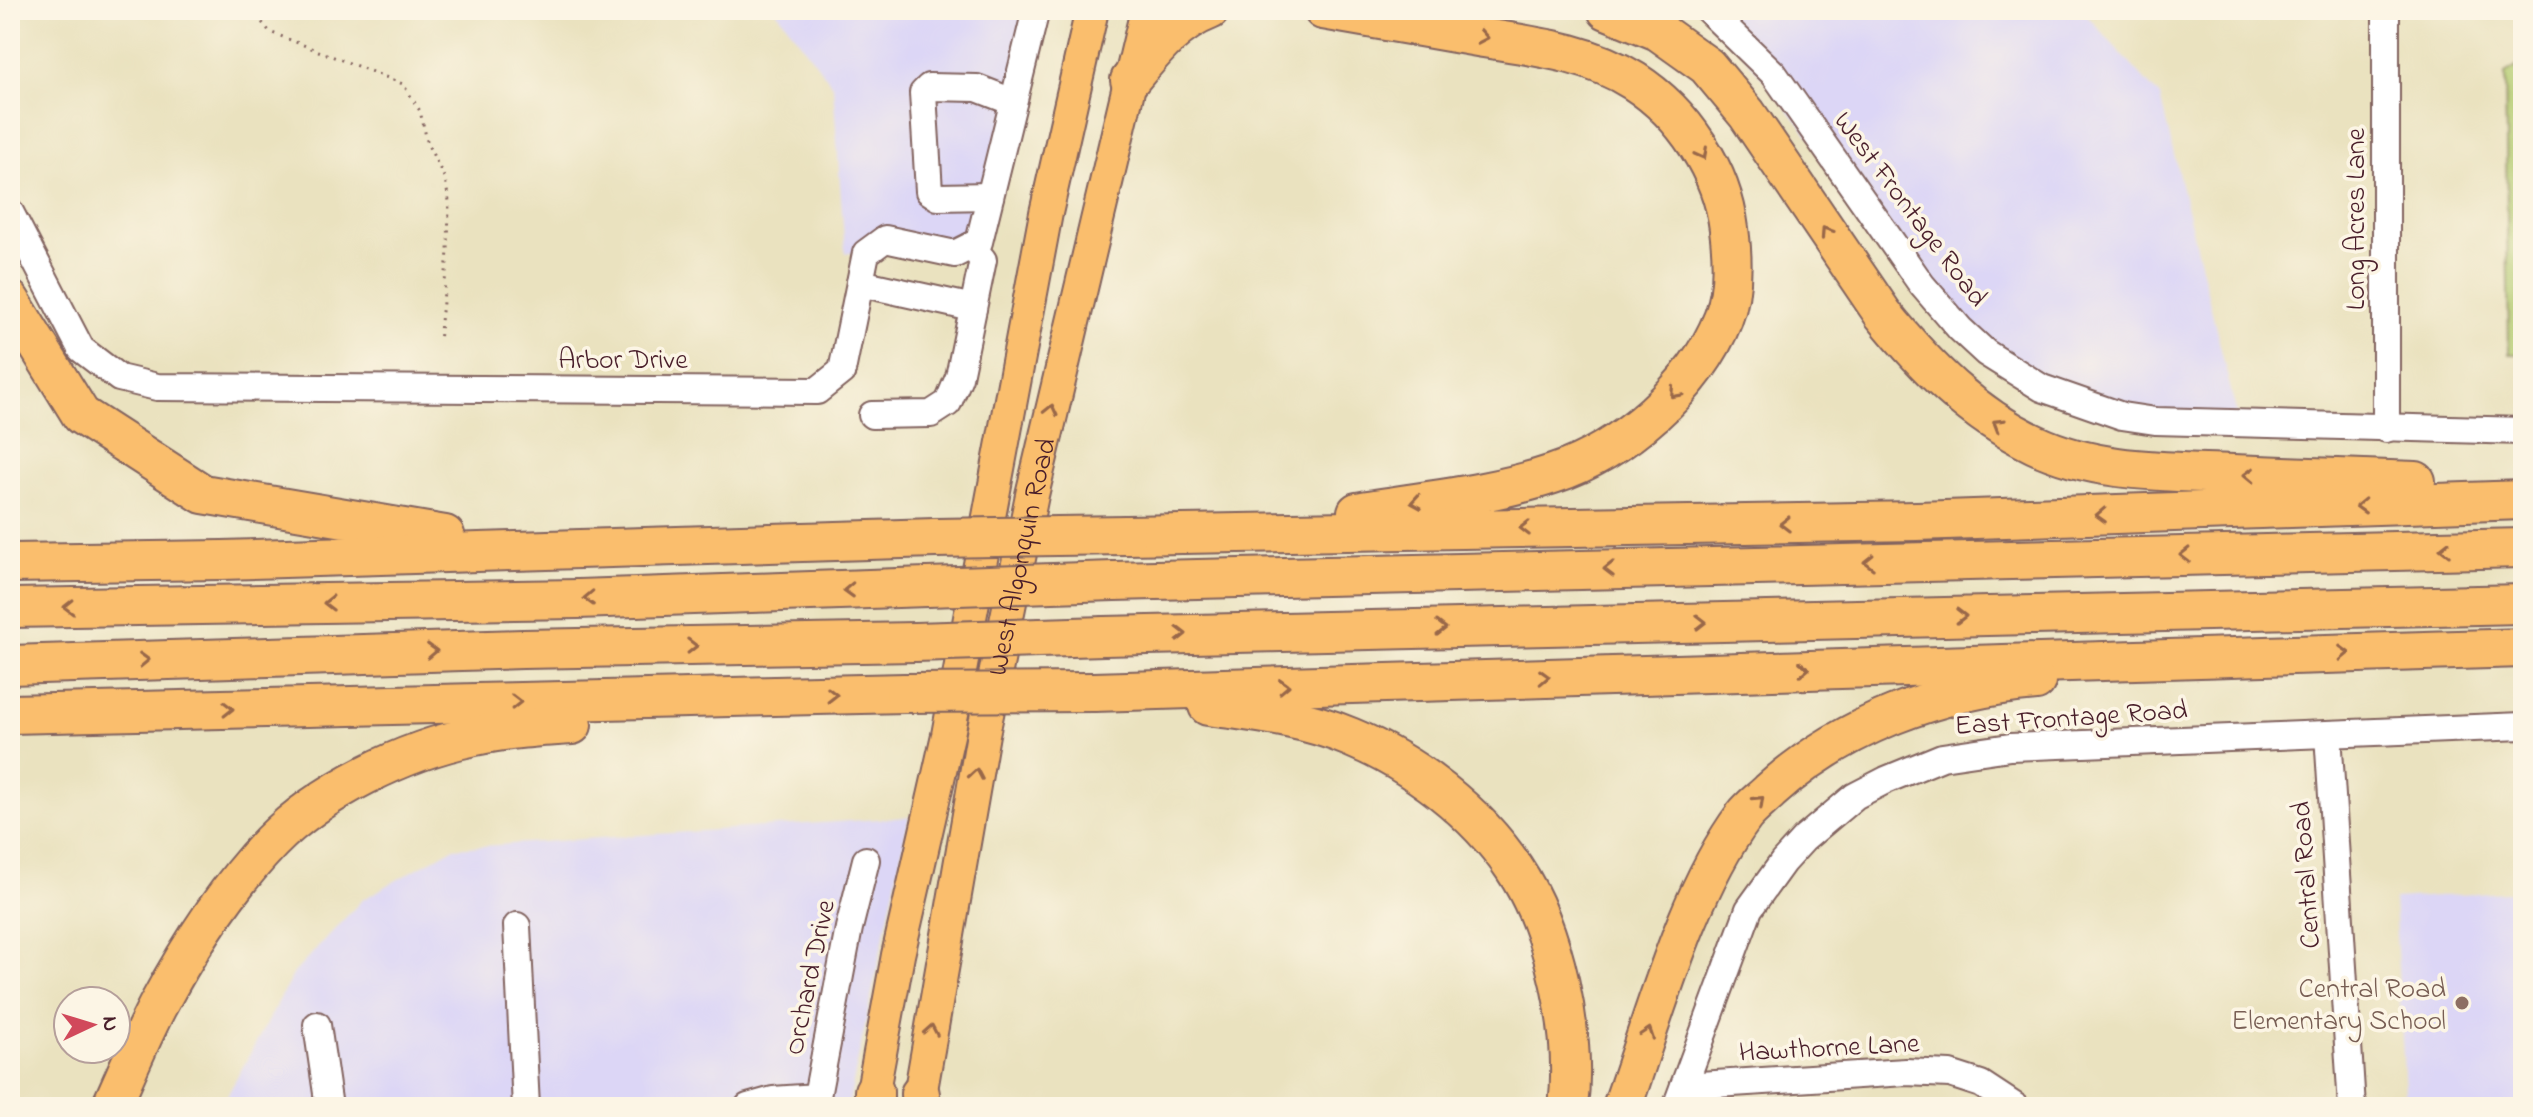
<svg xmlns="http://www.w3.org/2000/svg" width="2533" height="1117" font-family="'Indie Flower',sans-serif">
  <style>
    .built { fill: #dcd6f6 }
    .green { fill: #b4cc71; stroke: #7f764e; stroke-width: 2 }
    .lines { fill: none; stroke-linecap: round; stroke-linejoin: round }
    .minor-casing { stroke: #82635f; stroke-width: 30 }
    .major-casing { stroke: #82635f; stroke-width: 36 }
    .highway-casing { stroke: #82635f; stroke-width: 42 }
    .path { stroke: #82635f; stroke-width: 3; stroke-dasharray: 2 6; stroke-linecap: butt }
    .minor { stroke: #fff; stroke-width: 26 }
    .major { stroke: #fabe6d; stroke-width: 32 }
    .highway { stroke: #fabe6d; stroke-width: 38 }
    .highway-bridge-casing { stroke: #82635f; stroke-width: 42; stroke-linecap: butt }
    .highway-bridge { stroke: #fabe6d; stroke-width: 38 }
    .oneway { stroke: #996749 }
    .education-dot { fill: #8d6e63; stroke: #fcf5e5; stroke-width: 3 }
    .labels { text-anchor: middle; stroke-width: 7; stroke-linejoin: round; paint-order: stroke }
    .street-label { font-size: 28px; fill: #4a1f2b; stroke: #fcf5e5 }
    .education-label { font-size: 28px; fill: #785e54; stroke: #fcf5e5; text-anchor: end }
  </style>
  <rect width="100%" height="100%" fill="#fcf5e5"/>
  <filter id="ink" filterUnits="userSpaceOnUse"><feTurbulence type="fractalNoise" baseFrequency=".0125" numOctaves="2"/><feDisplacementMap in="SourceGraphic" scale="16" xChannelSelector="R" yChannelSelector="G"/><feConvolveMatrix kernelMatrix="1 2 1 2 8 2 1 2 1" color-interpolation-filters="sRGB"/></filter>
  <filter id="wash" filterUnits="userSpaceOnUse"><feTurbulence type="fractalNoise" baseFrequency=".006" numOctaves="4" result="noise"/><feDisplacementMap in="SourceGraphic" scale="32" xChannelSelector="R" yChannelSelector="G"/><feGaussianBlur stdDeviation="1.8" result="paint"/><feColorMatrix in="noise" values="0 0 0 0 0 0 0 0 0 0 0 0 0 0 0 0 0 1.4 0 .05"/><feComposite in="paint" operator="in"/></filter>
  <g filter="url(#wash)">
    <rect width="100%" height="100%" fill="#eae2bf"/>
    <g class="built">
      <path d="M776 10H1036L979 242 886 240 866 253H845L833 86Z"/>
      <path d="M1708 10H2082L2160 97 2239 424 2155 421 2013 371 1867 208Z"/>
      <path d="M909 817 848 1107H221L294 973 362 900 453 848Z"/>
      <path d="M2523 891V1107H2406L2394 899Z"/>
    </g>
    <path class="green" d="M2523 63V354H2509L2505 74Z"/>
  </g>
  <g filter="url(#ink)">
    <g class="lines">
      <defs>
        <g id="minor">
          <path d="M1708 10 1774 74 1922 285 1960 329 1986 353 2042 388 2122 416 2155 421 2523 431"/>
          <path d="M990 196 938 197 929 191 923 93 929 87 977 88 1013 102"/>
          <path d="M10 212 81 349 119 378 157 387 817 391 842 371 866 253 885 239 955 254 979 242 1036 10"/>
          <path d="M860 283 973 308"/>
          <path d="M872 415 931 414 948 403 959 377 983 260 971 246"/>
          <path d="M2386 429V10"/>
          <path d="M2328 734 2352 1107"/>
          <path d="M517 926 526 1107"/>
          <path d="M317 1025 329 1107"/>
          <path d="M1684 1086 1906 1072 1950 1074 1981 1084 2016 1107"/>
          <path d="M748 1107 773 1100 817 1097"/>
          <path d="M815 1107 849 928 866 860"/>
          <path d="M1676 1107 1749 909 1783 862 1804 839 1855 796 1886 780 1942 757 2010 747 2523 726"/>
        </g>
        <g id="major">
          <path d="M870 1107 898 955 948 735 1046 213 1092 10"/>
          <path id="s1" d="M918 1107 983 734 1032 495 1147 10"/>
        </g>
        <g id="highway">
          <path d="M1323 10C1375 19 1427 28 1478 37 1532 46 1587 51 1634 81 1684 113 1722 171 1729 229 1733 259 1734 291 1723 319 1696 387 1623 451 1553 474 1491 495 1422 501 1357 512"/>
          <path d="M1607 10 1658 31 1707 66 1747 114 1883 314C1926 367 1972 414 2035 444 2096 473 2167 471 2233 474 2294 476 2355 479 2416 481"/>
          <path d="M1130 80C1154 51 1174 24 1210 10"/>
          <path d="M10 300 81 415 203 494 445 535"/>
          <path d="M1126 535 1917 521 2523 500"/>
          <path d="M10 563 222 560 935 538"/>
          <path d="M1114 581 2523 548"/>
          <path d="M10 608 578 599 927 587"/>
          <path d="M1104 636 2523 604"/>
          <path d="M10 665 523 649 915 642"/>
          <path d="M1094 692 2523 648"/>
          <path d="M1208 706C1255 712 1306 718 1350 737 1413 763 1476 811 1514 868 1555 929 1577 1035 1568 1107"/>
          <path d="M10 714 905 693"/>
          <path d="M874 1091V1107"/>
          <path d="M920 1094 921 1107"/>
          <path d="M111 1107C126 1074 140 1040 157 1007 188 949 225 890 271 842 321 791 405 750 475 736 507 729 539 727 572 725"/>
          <path d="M1622 1107C1654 1017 1687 892 1744 816 1751 807 1762 799 1770 791 1841 726 1940 689 2036 681"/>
        </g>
      </defs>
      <use href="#minor" class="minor-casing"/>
      <use href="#major" class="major-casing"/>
      <use href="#highway" class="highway-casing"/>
      <path class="path" d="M252 10 270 32 403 84 420 111 428 145 445 179 449 201 448 252 439 342"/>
      <use href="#minor" class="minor"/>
      <use href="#major" class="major"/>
      <use href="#highway" class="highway"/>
      <defs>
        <g id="highway-bridge">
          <path d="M935 538 1126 535"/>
          <path d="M927 587 1114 581"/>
          <path d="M915 642 1104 636"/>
          <path d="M905 693 1094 692"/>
        </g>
      </defs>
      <use href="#highway-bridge" class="highway-bridge-casing"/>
      <use href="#highway-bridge" class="highway-bridge"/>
    </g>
    <defs><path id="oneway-chevron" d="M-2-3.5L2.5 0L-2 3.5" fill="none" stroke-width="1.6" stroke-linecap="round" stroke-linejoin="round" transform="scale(2)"/></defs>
    <g class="oneway">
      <use href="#oneway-chevron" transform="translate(1483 37) rotate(10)"/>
      <use href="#oneway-chevron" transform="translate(1702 154) rotate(62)"/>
      <use href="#oneway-chevron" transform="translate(1826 232) rotate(-124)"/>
      <use href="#oneway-chevron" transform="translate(1675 393) rotate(132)"/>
      <use href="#oneway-chevron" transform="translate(1051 410) rotate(-77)"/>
      <use href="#oneway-chevron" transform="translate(1998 424) rotate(-149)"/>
      <use href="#oneway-chevron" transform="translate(2249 475) rotate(-178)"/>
      <use href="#oneway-chevron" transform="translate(1416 502) rotate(171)"/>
      <use href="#oneway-chevron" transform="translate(2361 506) rotate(178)"/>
      <use href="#oneway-chevron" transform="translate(2101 515) rotate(178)"/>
      <use href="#oneway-chevron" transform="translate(1785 524) rotate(179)"/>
      <use href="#oneway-chevron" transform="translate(1525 528) rotate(179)"/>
      <use href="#oneway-chevron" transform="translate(2445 549) rotate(179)"/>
      <use href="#oneway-chevron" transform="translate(2185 555) rotate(179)"/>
      <use href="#oneway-chevron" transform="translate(1869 562) rotate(179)"/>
      <use href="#oneway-chevron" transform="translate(1609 569) rotate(179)"/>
      <use href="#oneway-chevron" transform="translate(849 590) rotate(178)"/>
      <use href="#oneway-chevron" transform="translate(589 598) rotate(178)"/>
      <use href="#oneway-chevron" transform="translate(329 603) rotate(179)"/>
      <use href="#oneway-chevron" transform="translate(69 607) rotate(179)"/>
      <use href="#oneway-chevron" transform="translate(1961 616) rotate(-1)"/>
      <use href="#oneway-chevron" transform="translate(1701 622) rotate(-1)"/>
      <use href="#oneway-chevron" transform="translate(1441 628) rotate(-1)"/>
      <use href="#oneway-chevron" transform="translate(1181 634) rotate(-1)"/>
      <use href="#oneway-chevron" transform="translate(692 646) rotate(-1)"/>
      <use href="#oneway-chevron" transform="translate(432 651) rotate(-2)"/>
      <use href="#oneway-chevron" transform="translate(2344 653) rotate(-2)"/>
      <use href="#oneway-chevron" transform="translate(144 660) rotate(-2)"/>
      <use href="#oneway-chevron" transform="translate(1804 669) rotate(-2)"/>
      <use href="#oneway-chevron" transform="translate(1544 677) rotate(-2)"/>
      <use href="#oneway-chevron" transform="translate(1284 686) rotate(-2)"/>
      <use href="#oneway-chevron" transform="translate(832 695) rotate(-1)"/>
      <use href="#oneway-chevron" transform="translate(516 702) rotate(-1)"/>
      <use href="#oneway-chevron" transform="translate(228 709) rotate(-1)"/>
      <use href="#oneway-chevron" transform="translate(976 774) rotate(-80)"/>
      <use href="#oneway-chevron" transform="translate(1759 801) rotate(-43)"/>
      <use href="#oneway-chevron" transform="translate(931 1030) rotate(-80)"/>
      <use href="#oneway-chevron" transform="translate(1648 1033) rotate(-71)"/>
    </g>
  </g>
  <circle class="education-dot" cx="2462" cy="1003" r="8"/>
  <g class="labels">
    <g class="street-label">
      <text transform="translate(1912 208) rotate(53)" y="10">West Frontage Road</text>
      <text transform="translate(2354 219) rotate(-90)" y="10">Long Acres Lane</text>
      <text x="623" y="368">Arbor Drive</text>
      <text dy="10" stroke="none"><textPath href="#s1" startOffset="560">West Algonquin Road</textPath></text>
      <text transform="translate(2071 716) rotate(-4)" y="10">East Frontage Road</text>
      <text transform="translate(2304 875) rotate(-94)" y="10">Central Road</text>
      <text transform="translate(808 977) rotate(-78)" y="10">Orchard Drive</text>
      <text transform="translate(1829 1046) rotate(-3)" y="10">Hawthorne Lane</text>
    </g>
    <g class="education-label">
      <text x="2446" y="997">Central Road<tspan x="2446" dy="32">Elementary School</tspan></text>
    </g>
  </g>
  <rect width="2533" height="1117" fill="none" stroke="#fcf5e5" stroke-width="40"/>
  <g transform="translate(92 1025) rotate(86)"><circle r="38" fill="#fcf5e5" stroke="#b59f9b" stroke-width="2"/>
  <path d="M0-6L14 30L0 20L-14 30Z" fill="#d1495b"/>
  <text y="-12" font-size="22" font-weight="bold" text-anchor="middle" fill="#4a1f2b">N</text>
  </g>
</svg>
